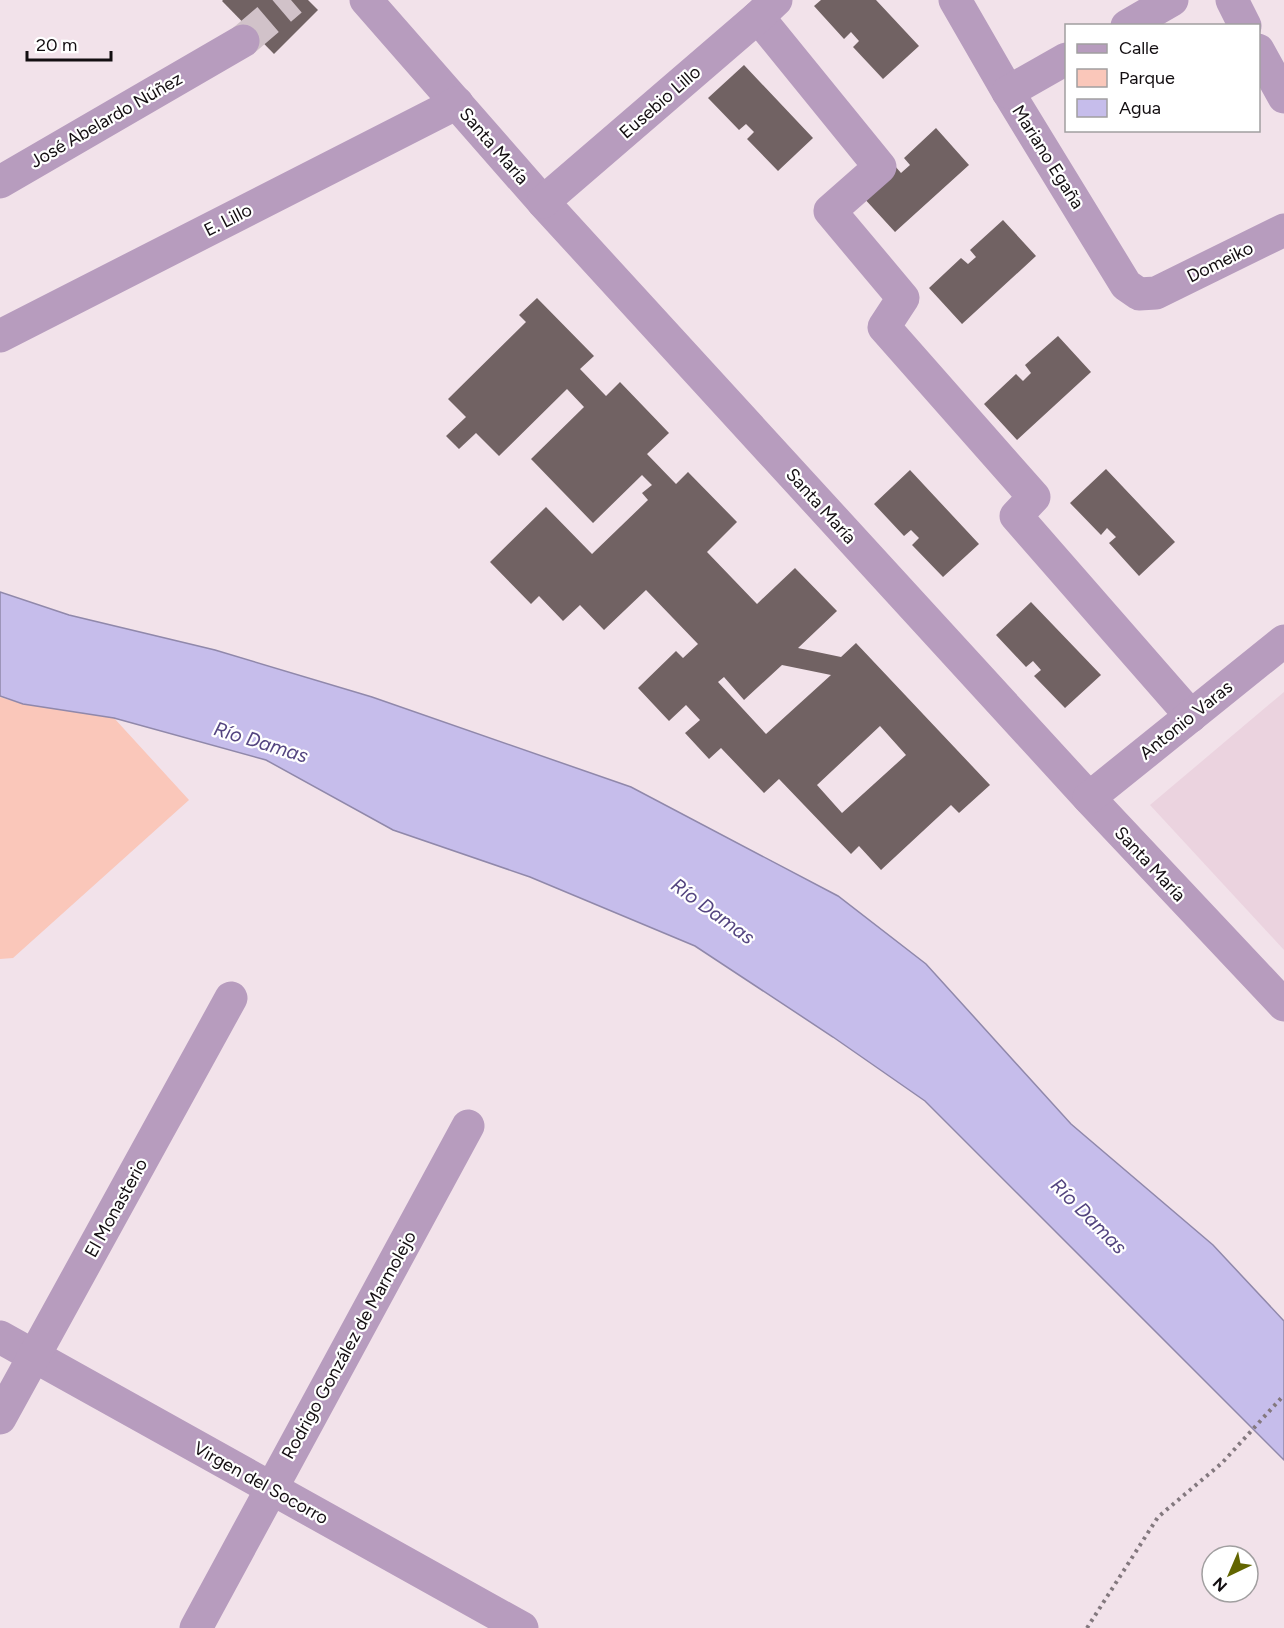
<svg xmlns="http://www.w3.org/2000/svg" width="1284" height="1628" font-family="Figtree,sans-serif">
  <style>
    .built { fill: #ebd3df }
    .green { fill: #fac7ba }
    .water { fill: #c6bdeb; stroke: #9088aa; stroke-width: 1.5 }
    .building { fill: #716263; fill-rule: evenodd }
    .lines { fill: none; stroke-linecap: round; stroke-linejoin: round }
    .minor-tunnel { stroke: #d1c2c9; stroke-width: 33; stroke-dasharray: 33 16; stroke-linecap: butt }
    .path { stroke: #83787e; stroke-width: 4; stroke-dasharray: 3 4.5; stroke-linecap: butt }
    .minor { stroke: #b79cbe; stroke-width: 33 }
    .labels { text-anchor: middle; stroke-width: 4.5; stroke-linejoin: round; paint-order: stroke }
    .street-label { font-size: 18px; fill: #130e11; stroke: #fff }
    .water-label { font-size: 20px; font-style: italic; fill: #544580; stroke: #fff }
  </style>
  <rect width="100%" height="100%" fill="#f2e2ea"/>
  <path class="built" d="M1284 692V950L1150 805Z"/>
  <path class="green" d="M0 697 23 704 114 718 189 800 13 958 0 959Z"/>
  <path class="water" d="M0 592 69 615 215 650 372 697 631 787 838 896 926 964 1071 1124 1213 1245 1284 1321V1460L925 1101 833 1037 695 946 530 877 393 830 266 760 114 718 23 704 0 696Z"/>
  <g class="building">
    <path d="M223 0H308L318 10 274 54 222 1Z"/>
    <path d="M821 0H876L919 46 883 79 853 47 859 41 851 32 844 39 814 6Z"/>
    <path d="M744 65 813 138 778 171 747 139 754 132 746 124 739 130 708 98Z"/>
    <path d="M936 128 969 165 895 232 862 196 895 166 901 173 910 165 904 158Z"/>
    <path d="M1003 220 1036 256 962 324 929 288 961 258 968 264 976 257 970 250Z"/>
    <path d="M537 298 594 356 580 369 606 396 620 382 669 433 647 454 676 484 688 472 737 522 707 552 757 604 795 568 837 611 798 648 841 657 856 643 990 785 959 813 951 805 881 870 859 846 851 854 779 779 764 793 721 748 709 759 685 733 700 720 686 705 669 721 638 688 676 651 683 658 698 644 646 590 604 630 580 605 563 621 539 596 531 604 490 562 546 507 592 554 648 500 642 493 652 485 642 475 593 523 531 459 584 407 567 389 499 456 476 433 459 449 446 436 466 417 448 399 526 322 519 315ZM782 665 831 675 766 734 718 682 724 677 744 700ZM880 726 906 755 842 813 817 785Z"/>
    <path d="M1058 336 1091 372 1017 440 984 404 1016 374 1023 381 1031 373 1025 365Z"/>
    <path d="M1106 469 1175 542 1139 576 1109 543 1116 537 1107 528 1101 535 1070 503Z"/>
    <path d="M910 470 979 544 943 577 912 545 919 538 911 530 904 536 874 504Z"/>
    <path d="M1031 602 1101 675 1065 708 1034 676 1041 670 1033 661 1026 667 996 635Z"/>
  </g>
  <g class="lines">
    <path class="minor-tunnel" d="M243 41 291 0"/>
    <path class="path" d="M1087 1628 1158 1517 1222 1463 1284 1395"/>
    <g class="minor">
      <path d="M366 0 543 202 1089 798 1284 1005"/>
      <path d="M955 0 1008 92 1126 285 1139 294 1156 293 1284 230"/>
      <path d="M1232 0 1245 26"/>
      <path d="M758 17 880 167 830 211 903 298 884 327 1034 497 1016 516 1191 716"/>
      <path d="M1127 26 1172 0"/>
      <path d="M1258 50 1284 97"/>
      <path d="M1008 92 1066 59"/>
      <path d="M0 182 243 41"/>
      <path d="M543 202 758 17 776 0"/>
      <path d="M0 336 457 103"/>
      <path d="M1089 798 1284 641"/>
      <path d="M0 1337 522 1628"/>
      <path d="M0 1418 231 998"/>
      <path d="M196 1628 468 1126"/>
    </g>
  </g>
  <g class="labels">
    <g class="street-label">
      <text transform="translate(660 102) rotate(-41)" y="6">Eusebio Lillo</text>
      <text transform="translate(106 120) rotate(-30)" y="6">José Abelardo Núñez</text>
      <text transform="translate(494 146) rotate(49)" y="6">Santa María</text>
      <text transform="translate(1048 157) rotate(58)" y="6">Mariano Egaña</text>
      <text transform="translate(228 220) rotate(-27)" y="6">E. Lillo</text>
      <text transform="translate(1220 262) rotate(-26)" y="6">Domeiko</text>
      <text transform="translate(821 506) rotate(48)" y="6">Santa María</text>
      <text transform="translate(1186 720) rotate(-39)" y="6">Antonio Varas</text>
      <text transform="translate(1150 864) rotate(47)" y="6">Santa María</text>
      <text transform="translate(116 1208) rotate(-61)" y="6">El Monasterio</text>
      <text transform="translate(349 1345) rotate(-61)" y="6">Rodrigo González de Marmolejo</text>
      <text transform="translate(261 1483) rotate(29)" y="6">Virgen del Socorro</text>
    </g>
    <g class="water-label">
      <text transform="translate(261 742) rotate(17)" y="7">Río Damas</text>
      <text transform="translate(713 911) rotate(36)" y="7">Río Damas</text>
      <text transform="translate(1089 1216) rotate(45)" y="7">Río Damas</text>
    </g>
  </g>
  <rect x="1065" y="24" width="195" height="108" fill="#ffffff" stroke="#a19fa0" stroke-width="1.5"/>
  <rect x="1077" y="44" width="30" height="9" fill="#b79cbe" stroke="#a19fa0" stroke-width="1.5"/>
  <text x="1119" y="54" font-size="18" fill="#130e11">Calle</text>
  <rect x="1077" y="69" width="30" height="18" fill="#fac7ba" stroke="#a19fa0" stroke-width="1.5"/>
  <text x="1119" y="84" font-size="18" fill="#130e11">Parque</text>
  <rect x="1077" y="99" width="30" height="18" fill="#c6bdeb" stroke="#a19fa0" stroke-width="1.5"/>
  <text x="1119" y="114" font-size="18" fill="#130e11">Agua</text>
  <g transform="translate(1230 1574) rotate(224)"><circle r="28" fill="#ffffff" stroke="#a19fa0" stroke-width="1.5"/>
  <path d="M0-4.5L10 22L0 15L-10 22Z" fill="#626500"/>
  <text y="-9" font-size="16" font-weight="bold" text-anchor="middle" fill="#130e11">N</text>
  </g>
  <path d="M27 51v9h84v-9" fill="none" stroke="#130e11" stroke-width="3"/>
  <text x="36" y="51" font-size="18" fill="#130e11" stroke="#ffffff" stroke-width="4.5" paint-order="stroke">20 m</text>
</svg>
